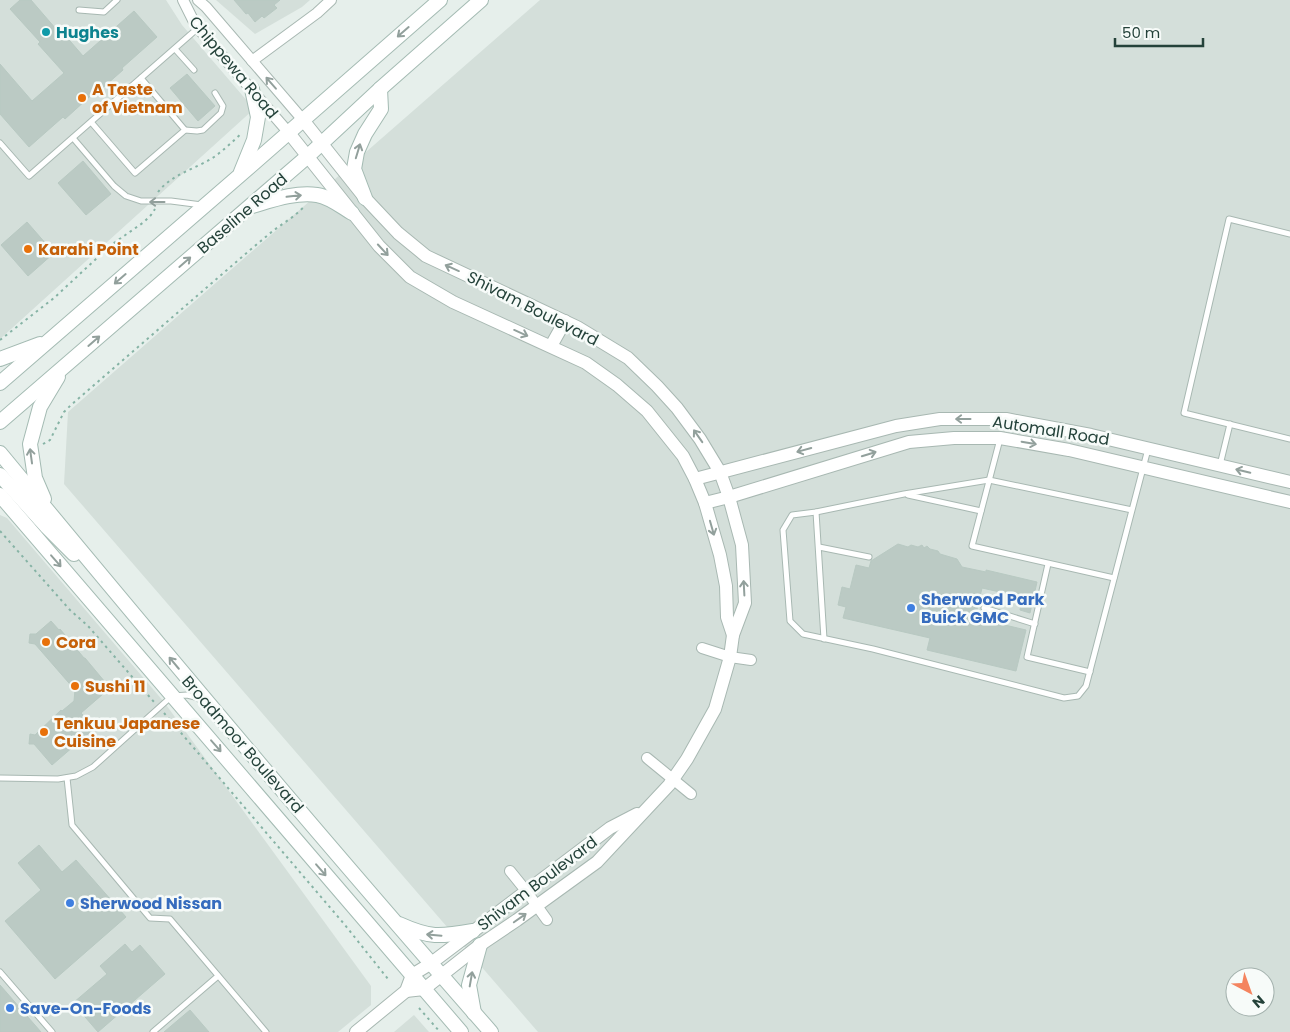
<svg xmlns="http://www.w3.org/2000/svg" width="1290" height="1032" font-family="Poppins,sans-serif">
  <style>
    .built { fill: #d4dfda; fill-rule: evenodd }
    .building { fill: #bbcac4; stroke: #b8c9c2 }
    .lines { fill: none; stroke-linecap: round; stroke-linejoin: round }
    .service-casing { stroke: #a8b8b2; stroke-width: 7 }
    .minor-casing { stroke: #a8b8b2; stroke-width: 12 }
    .tertiary-casing { stroke: #a8b8b2; stroke-width: 14 }
    .secondary-casing { stroke: #a4bbb3; stroke-width: 16 }
    .path { stroke: #86b3a5; stroke-width: 2; stroke-dasharray: 2.5 4; stroke-linecap: butt }
    .service { stroke: #fff; stroke-width: 5 }
    .minor { stroke: #fff; stroke-width: 10 }
    .tertiary { stroke: #fff; stroke-width: 12 }
    .secondary { stroke: #fff; stroke-width: 14 }
    .oneway { stroke: #92a09c }
    .culture-dot { fill: #0f9aa8; stroke: #f7fbf9; stroke-width: 2 }
    .food-dot { fill: #e8710a; stroke: #f7fbf9; stroke-width: 2 }
    .shop-dot { fill: #3f7fe0; stroke: #f7fbf9; stroke-width: 2 }
    .labels { text-anchor: middle; stroke-width: 5; stroke-linejoin: round; paint-order: stroke }
    .culture-label { font-size: 16px; font-weight: bold; fill: #0d838f; stroke: #f7fbf9; text-anchor: start }
    .street-label { font-size: 16px; fill: #24423a; stroke: #f7fbf9 }
    .food-label { font-size: 16px; font-weight: bold; fill: #c56008; stroke: #f7fbf9; text-anchor: start }
    .shop-label { font-size: 16px; font-weight: bold; fill: #366cbe; stroke: #f7fbf9; text-anchor: start }
  </style>
  <rect width="100%" height="100%" fill="#e6efeb"/>
  <g class="built">
    <path d="M0 0H166L182 25 254 109 0 339Z"/>
    <path d="M216 0H310L302 7 255 34Z"/>
    <path d="M540 0H1290V1032H538L64 484 68 412ZM1235 977H1265V1007H1235Z"/>
    <path d="M0 515 7 518 164 702 371 986V1005L338 1032H0Z"/>
    <path d="M414 1015 429 1032H394Z"/>
  </g>
  <g class="building">
    <path d="M20 0H31L56 29 58 27 83 56 134 11 157 37 122 68 123 70 98 92 97 90 65 119 63 117 29 147 0 114V64L32 101 64 73 38 44 40 42 10 9Z"/>
    <path d="M234 0H280L274 5 277 8 264 18 262 16 255 22 248 13 246 14Z"/>
    <path d="M187 74 215 106 198 121 170 88Z"/>
    <path d="M83 161 111 194 86 215 58 183Z"/>
    <path d="M27 222 54 253 28 276 1 245Z"/>
    <path d="M898 544 908 547 911 545 918 547 922 545 924 548 927 546 930 549 938 551 940 554 957 559 962 567 986 572V570L1037 582 1030 613 1020 610 1022 597 982 588 975 618 1026 630 1016 671 927 650 930 638 843 618 846 607 838 605 842 587 850 589 856 565 869 568 871 561Z"/>
    <path d="M51 621 59 630 60 629 84 658H85L110 688 81 713 95 728 52 765 34 744H29L30 734 35 735 61 710 62 711 74 701 75 690 35 644 29 643 30 634H36Z"/>
    <path d="M39 845 62 872 76 860 126 917 55 979 5 921 41 890 18 863Z"/>
    <path d="M125 944 132 952 140 945 165 974 98 1032 73 1003 107 974 100 966Z"/>
    <path d="M0 985 41 1032H0Z"/>
    <path d="M190 1010 209 1032H164Z"/>
  </g>
  <g class="lines">
    <defs>
      <g id="service">
        <path d="M79 10 104 12 117 0"/>
        <path d="M175 49 194 70"/>
        <path d="M91 122 135 173 185 130 141 78"/>
        <path d="M185 130 197 131 203 130 221 113 223 106 215 93"/>
        <path d="M73 138 114 186 126 196 141 201H171L202 205"/>
        <path d="M0 143 29 176 198 28"/>
        <path d="M1290 234 1229 219 1184 413 1290 439"/>
        <path d="M1000 439 972 546 1114 578"/>
        <path d="M1220 465 1230 424"/>
        <path d="M908 495 981 511"/>
        <path d="M1132 510 989 480 904 494 816 512 792 515 783 530 790 621 803 634 873 649 1064 698 1078 696 1086 686 1148 449"/>
        <path d="M816 512 824 639"/>
        <path d="M819 547 869 557"/>
        <path d="M1048 564 1027 657 1090 672"/>
        <path d="M984 608 1035 624"/>
        <path d="M0 778 58 779 76 776 93 767 172 696 187 695 199 698"/>
        <path d="M67 778 72 825 150 918 170 919 266 1032"/>
        <path d="M0 972 52 1032"/>
        <path d="M153 1032 218 976"/>
      </g>
      <g id="minor">
        <path d="M183 0 193 20 198 28 289 133"/>
        <path d="M198 0 206 7 303 120"/>
        <path d="M252 61 317 13 331 0"/>
        <path d="M702 648 730 657 751 660"/>
        <path d="M647 758 691 794"/>
        <path d="M510 871 527 892 547 920"/>
      </g>
      <g id="tertiary">
        <path d="M303 120 365 198 398 233 426 256 577 327 628 358 657 386 677 408 700 439 720 472 729 497 742 545 745 603 733 635 730 657 715 709 687 759 669 785 597 862 517 920 480 945 424 989 406 991"/>
        <path d="M289 133 379 246 410 277 453 302 586 363 617 385 647 411 683 456 695 479 705 503 720 555 726 586 727 617 733 635"/>
        <path d="M551 346 565 321"/>
        <path d="M695 479 896 426 940 419H1006L1091 435 1290 482"/>
        <path d="M705 503 729 497 909 442 954 438H1000L1069 450 1290 502"/>
        <path d="M356 1032 406 991 412 975 430 964 610 828 637 814"/>
      </g>
      <g id="secondary">
        <path d="M241 172 254 140 258 117 252 89"/>
        <path d="M365 198 354 169 357 152 365 134 381 109 380 89"/>
        <path d="M252 206C273 200 295 192 317 195 330 197 342 207 352 213"/>
        <path d="M0 359 40 344"/>
        <path d="M0 383 239 176 440 0"/>
        <path d="M0 422 308 156 380 89 481 0"/>
        <path d="M0 453C161 648 324 842 491 1032"/>
        <path d="M0 475 47 527 74 554"/>
        <path d="M0 495 461 1032"/>
        <path d="M44 499 35 478 30 444 40 407 58 377"/>
        <path d="M399 924C430 938 439 937 473 931"/>
        <path d="M474 1013 469 985 480 945"/>
      </g>
    </defs>
    <use href="#service" class="service-casing"/>
    <use href="#minor" class="minor-casing"/>
    <use href="#tertiary" class="tertiary-casing"/>
    <use href="#secondary" class="secondary-casing"/>
    <g class="path">
      <path d="M158 192C171 175 194 169 211 159 222 152 232 142 242 133"/>
      <path d="M0 340 54 298 111 245 144 222 151 215 155 209"/>
      <path d="M43 444 50 440 64 412 71 405 250 250 274 230 294 216 304 207"/>
      <path d="M0 531 70 610 88 626 154 702"/>
      <path d="M164 713 345 925 388 979"/>
      <path d="M419 1008 440 1032"/>
    </g>
    <use href="#service" class="service"/>
    <use href="#minor" class="minor"/>
    <use href="#tertiary" class="tertiary"/>
    <use href="#secondary" class="secondary"/>
  </g>
  <defs><path id="oneway-shaft" d="M-6 0H5M1.5-3L5.5 0L1.5 3" fill="none" stroke-width="1.6" stroke-linecap="round" stroke-linejoin="round" transform="scale(1.25)"/></defs>
  <g class="oneway">
    <use href="#oneway-shaft" transform="translate(403 32) rotate(139)"/>
    <use href="#oneway-shaft" transform="translate(271 83) rotate(-131)"/>
    <use href="#oneway-shaft" transform="translate(358 151) rotate(-73)"/>
    <use href="#oneway-shaft" transform="translate(294 196) rotate(-6)"/>
    <use href="#oneway-shaft" transform="translate(157 202) rotate(180)"/>
    <use href="#oneway-shaft" transform="translate(383 250) rotate(47)"/>
    <use href="#oneway-shaft" transform="translate(185 262) rotate(-41)"/>
    <use href="#oneway-shaft" transform="translate(452 268) rotate(-156)"/>
    <use href="#oneway-shaft" transform="translate(120 279) rotate(139)"/>
    <use href="#oneway-shaft" transform="translate(521 333) rotate(24)"/>
    <use href="#oneway-shaft" transform="translate(94 341) rotate(-41)"/>
    <use href="#oneway-shaft" transform="translate(963 419) rotate(-180)"/>
    <use href="#oneway-shaft" transform="translate(698 436) rotate(-125)"/>
    <use href="#oneway-shaft" transform="translate(1029 443) rotate(10)"/>
    <use href="#oneway-shaft" transform="translate(804 450) rotate(165)"/>
    <use href="#oneway-shaft" transform="translate(869 454) rotate(-17)"/>
    <use href="#oneway-shaft" transform="translate(31 456) rotate(-98)"/>
    <use href="#oneway-shaft" transform="translate(1243 471) rotate(-167)"/>
    <use href="#oneway-shaft" transform="translate(712 528) rotate(74)"/>
    <use href="#oneway-shaft" transform="translate(56 561) rotate(49)"/>
    <use href="#oneway-shaft" transform="translate(744 588) rotate(-93)"/>
    <use href="#oneway-shaft" transform="translate(174 663) rotate(-130)"/>
    <use href="#oneway-shaft" transform="translate(216 746) rotate(49)"/>
    <use href="#oneway-shaft" transform="translate(321 870) rotate(49)"/>
    <use href="#oneway-shaft" transform="translate(520 918) rotate(-35)"/>
    <use href="#oneway-shaft" transform="translate(434 935) rotate(-175)"/>
    <use href="#oneway-shaft" transform="translate(471 979) rotate(-80)"/>
  </g>
  <circle class="culture-dot" cx="46" cy="32" r="5"/>
  <g class="food-dot">
    <circle cx="82" cy="98" r="5"/>
    <circle cx="28" cy="249" r="5"/>
    <circle cx="46" cy="642" r="5"/>
    <circle cx="75" cy="686" r="5"/>
    <circle cx="44" cy="732" r="5"/>
  </g>
  <g class="shop-dot">
    <circle cx="911" cy="608" r="5"/>
    <circle cx="70" cy="903" r="5"/>
    <circle cx="10" cy="1008" r="5"/>
  </g>
  <g class="labels">
    <g class="culture-label">
      <text x="56" y="38">Hughes</text>
    </g>
    <g class="street-label">
      <text transform="translate(234 67) rotate(50)" y="6">Chippewa Road</text>
      <text transform="translate(242 213) rotate(-41)" y="6">Baseline Road</text>
      <text transform="translate(533 308) rotate(27)" y="6">Shivam Boulevard</text>
      <text transform="translate(1051 430) rotate(9)" y="6">Automall Road</text>
      <text transform="translate(243 744) rotate(49)" y="6">Broadmoor Boulevard</text>
      <text transform="translate(537 883) rotate(-37)" y="6">Shivam Boulevard</text>
    </g>
    <g class="food-label">
      <text x="92" y="95">A Taste<tspan x="92" dy="18">of Vietnam</tspan></text>
      <text x="38" y="255">Karahi Point</text>
      <text x="56" y="648">Cora</text>
      <text x="85" y="692">Sushi 11</text>
      <text x="54" y="729">Tenkuu Japanese<tspan x="54" dy="18">Cuisine</tspan></text>
    </g>
    <g class="shop-label">
      <text x="921" y="605">Sherwood Park<tspan x="921" dy="18">Buick GMC</tspan></text>
      <text x="80" y="909">Sherwood Nissan</text>
      <text x="20" y="1014">Save-On-Foods</text>
    </g>
  </g>
  <g transform="translate(1250 992) rotate(139)"><circle r="24" fill="#f7fbf9" stroke="#a3b1ad"/>
  <path d="M0-4L9 19L0 12L-9 19Z" fill="#f4845f"/>
  <text y="-8" font-size="14" font-weight="bold" text-anchor="middle" fill="#24423a">N</text>
  </g>
  <path d="M1115 38v8h88v-8" fill="none" stroke="#24423a" stroke-width="2.5"/>
  <text x="1122" y="38" font-size="15" fill="#24423a" stroke="#f7fbf9" stroke-width="4" paint-order="stroke">50 m</text>
</svg>
